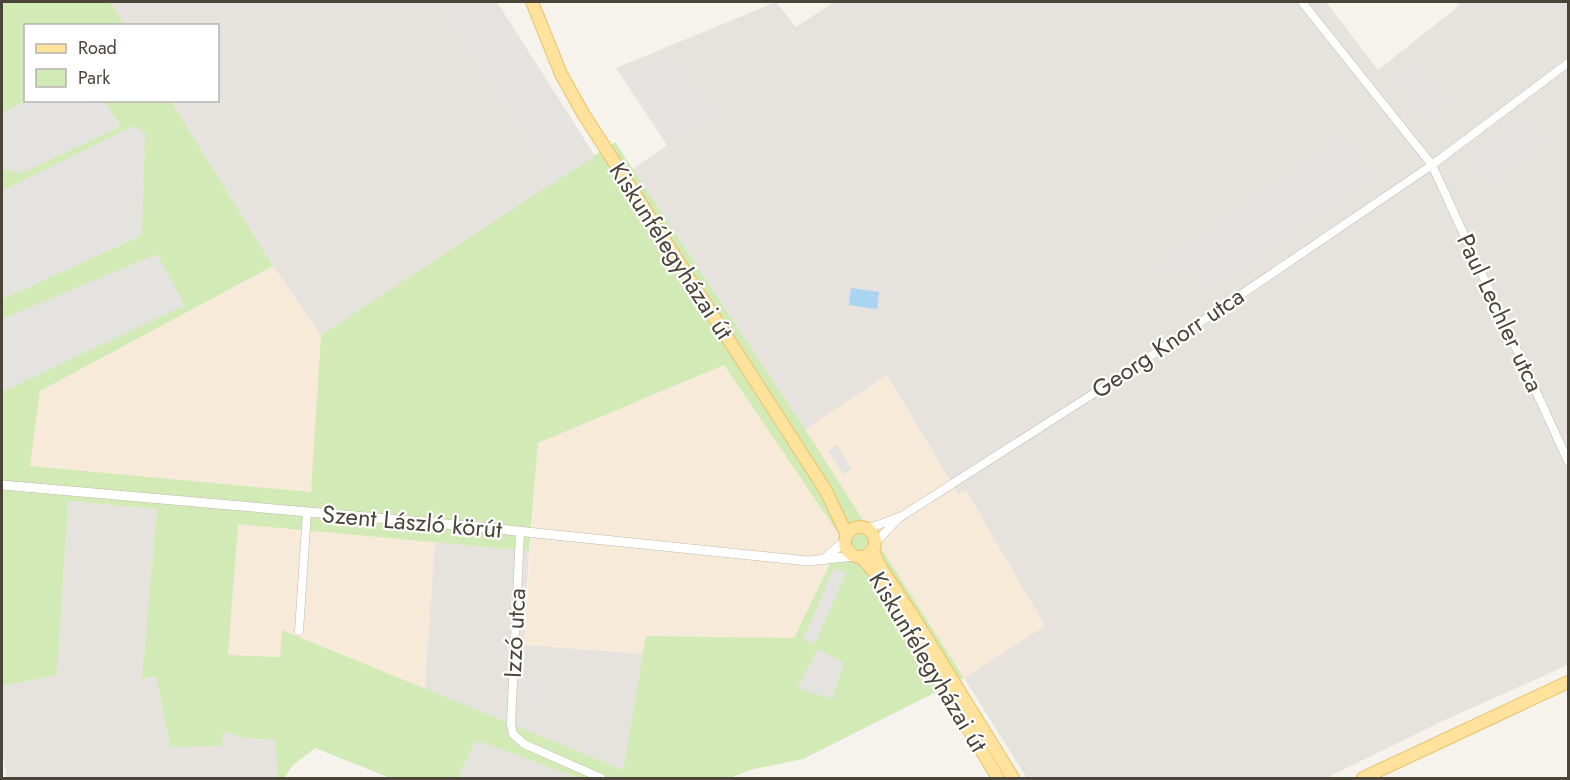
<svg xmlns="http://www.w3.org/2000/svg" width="1570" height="780" font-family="Jost,sans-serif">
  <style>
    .commercial { fill: #f7ead8 }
    .industrial { fill: #e6e2dd }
    .green { fill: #d2eab5; fill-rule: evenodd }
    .parking { fill: #e5e3e0 }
    .water { fill: #a9d4f2 }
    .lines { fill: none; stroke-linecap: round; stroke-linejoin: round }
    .minor-casing { stroke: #c2bbae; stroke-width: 9 }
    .tertiary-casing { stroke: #c2bbae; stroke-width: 10 }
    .primary-casing { stroke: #e6c16a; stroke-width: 14 }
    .minor { stroke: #fff; stroke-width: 8 }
    .tertiary { stroke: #fff; stroke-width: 9 }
    .primary { stroke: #ffe39c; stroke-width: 12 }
    .labels { text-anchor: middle; stroke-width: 4.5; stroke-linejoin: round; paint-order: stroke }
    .street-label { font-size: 24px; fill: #4b4439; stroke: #fff }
  </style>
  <rect width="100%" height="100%" fill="#f6f3ec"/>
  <g class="commercial">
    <path d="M273 266 321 335 312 492 29 467 40 391Z"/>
    <path d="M724 365 842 539 794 638 647 636 643 654 524 645 538 443Z"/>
    <path d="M886 375 958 494 966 489 1045 626 964 678 805 429Z"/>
    <path d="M237 523 435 542 425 689 283 630 280 657 228 655Z"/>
  </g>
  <g class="industrial">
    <path d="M110 2H430L551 185 321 335 273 266 171 101 218 100V26L125 25Z"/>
    <path d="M776 2 796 27 834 2H1326L1378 70 1460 5 1457 2H1568V665L1447 719 1326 778H1027L964 678 1045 626 966 490 958 494 887 375 805 429 633 169 667 145 616 68Z"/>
    <path d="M68 501 157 509 143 679 156 676 170 747 223 731 245 738 275 740 278 778H7L2 750V686L57 675Z"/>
    <path d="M435 542 529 551 524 645 643 654 623 770 425 689Z"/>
    <path d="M476 740 578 778H458Z"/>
  </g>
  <g class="green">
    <path d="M2 2H110L125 25 26 26V101L2 113Z"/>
    <path d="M104 101H171L273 266 40 391 30 466 311 492 321 335 615 142 805 429 964 678 803 759 750 770 730 778H578L476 740 458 778H390L315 748 293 765 284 778H278L275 740 245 738 223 731 222 746 170 747 156 676 142 679 157 509 68 501 57 675 2 686V299L142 235 134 126 2 191V168L21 173 120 126ZM724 365 842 539 794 638 646 636 623 770 282 630 280 657 228 655 238 524 529 551 538 443Z"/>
  </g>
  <g class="parking">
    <path d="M430 2H497L595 156 551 185Z"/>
    <path d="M677 51 722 115 673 146 621 71Z"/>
    <path d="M1419 54 1457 102 1424 128 1387 79Z"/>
    <path d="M26 101H104L120 127 21 173 2 168V113Z"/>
    <path d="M1529 113 1553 145 1485 194 1462 163 1475 153 1471 148 1516 115 1520 120Z"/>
    <path d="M134 126 145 134 142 235 2 299V191Z"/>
    <path d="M1347 128 1382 178 1207 297 1187 267 1161 284 1148 265Z"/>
    <path d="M157 254 185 305 2 392V319Z"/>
    <path d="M837 445 852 469 844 474 828 451Z"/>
    <path d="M834 568 846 573 815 644 803 639Z"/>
    <path d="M818 649 844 663 832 699 797 688Z"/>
    <path d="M530 673 547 674 546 711H529Z"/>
  </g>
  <path class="water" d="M851 288 879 292 877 309 849 305Z"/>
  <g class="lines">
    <defs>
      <g id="minor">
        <path d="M1302 2 1432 165 1568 461"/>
        <path d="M867 529 902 516 1121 376 1432 165 1568 63"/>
        <path d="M520 532 511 724 513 734 524 744 601 778"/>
        <path d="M875 543 898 519"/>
        <path d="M299 631 307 512"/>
      </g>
      <g id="tertiary">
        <path d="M2 485 468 526 808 561 854 556"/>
        <path d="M823 560 845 541"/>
      </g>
      <g id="primary">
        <path d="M532 2 561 74 584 115 826 491 847 535"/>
        <circle cx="860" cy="542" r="15"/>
        <path d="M873 550 879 565 911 613 1013 778"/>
        <path d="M861 557 872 569 998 778"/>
        <path d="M1363 778 1568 682"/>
      </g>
    </defs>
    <use href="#minor" class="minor-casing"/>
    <use href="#tertiary" class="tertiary-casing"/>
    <use href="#primary" class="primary-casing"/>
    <use href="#minor" class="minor"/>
    <use href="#tertiary" class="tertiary"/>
    <use href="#primary" class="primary"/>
  </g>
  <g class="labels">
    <g class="street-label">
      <text transform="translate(671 251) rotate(57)" y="8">Kiskunfélegyházai út</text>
      <text transform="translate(1500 313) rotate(65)" y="8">Paul Lechler utca</text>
      <text transform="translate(1168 343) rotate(-34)" y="8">Georg Knorr utca</text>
      <text transform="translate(412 522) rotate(5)" y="8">Szent László körút</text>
      <text transform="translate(515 633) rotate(-87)" y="8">Izzó utca</text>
      <text transform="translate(928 662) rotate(59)" y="8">Kiskunfélegyházai út</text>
    </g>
  </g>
  <rect width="1570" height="780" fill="none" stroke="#4b4439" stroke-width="6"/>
  <rect x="24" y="24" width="195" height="78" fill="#ffffff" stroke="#b7b4b0" stroke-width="1.5"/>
  <rect x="36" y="44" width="30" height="9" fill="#ffe39c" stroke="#b7b4b0" stroke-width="1.5"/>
  <text x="78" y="54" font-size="18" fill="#4b4439">Road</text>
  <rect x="36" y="69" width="30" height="18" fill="#d2eab5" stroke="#b7b4b0" stroke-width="1.5"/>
  <text x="78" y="84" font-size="18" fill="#4b4439">Park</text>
</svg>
